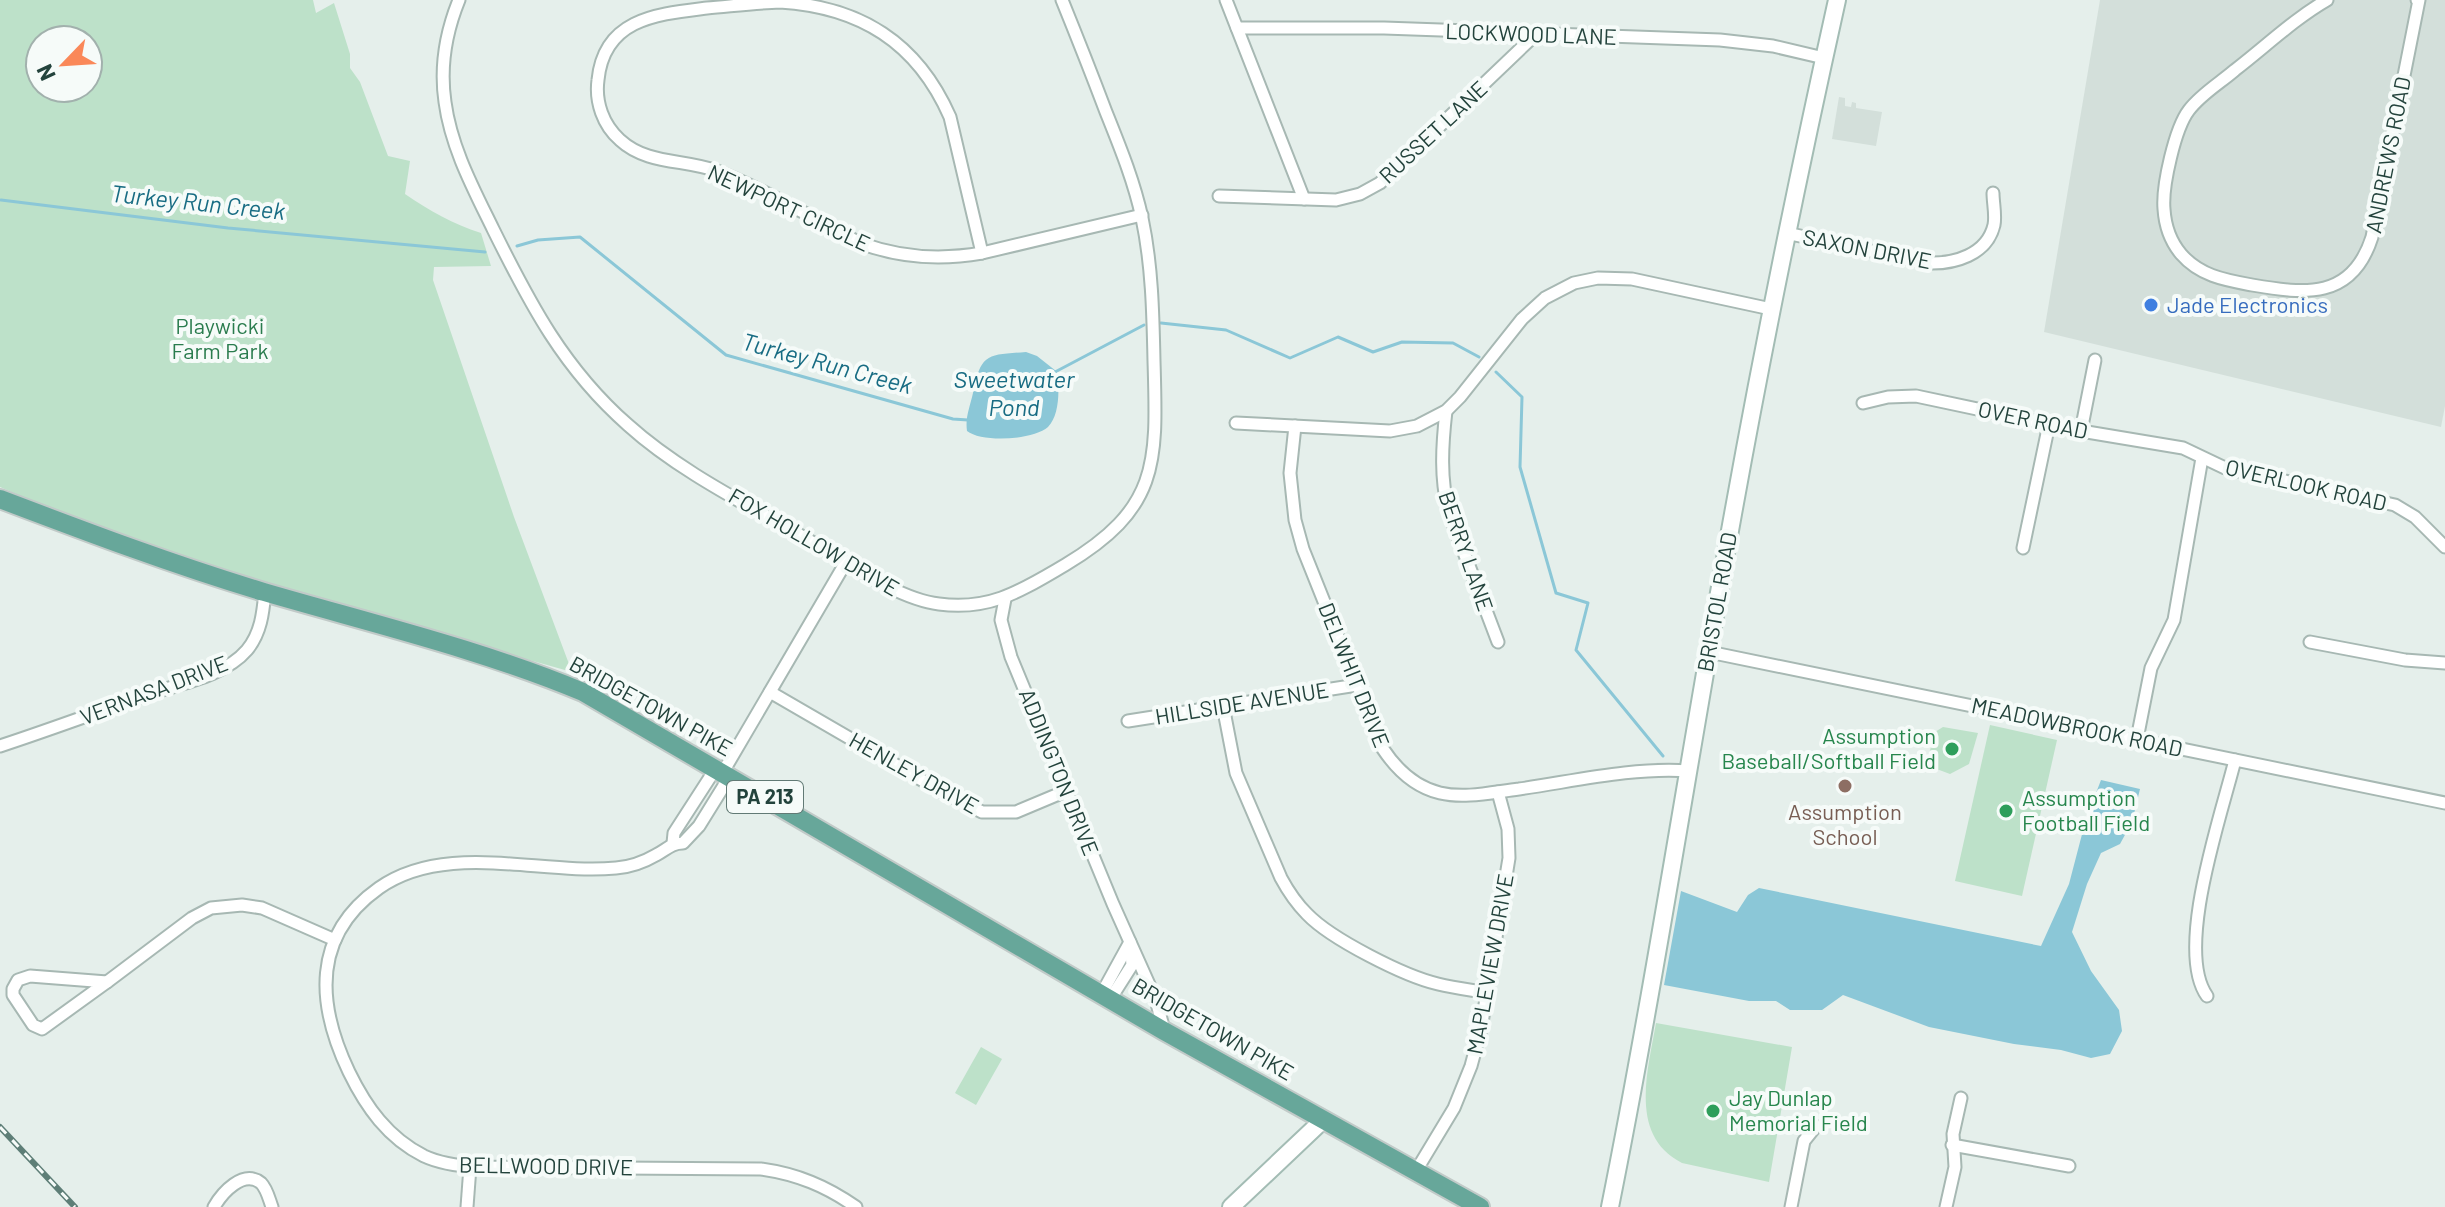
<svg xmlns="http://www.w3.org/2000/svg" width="2445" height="1207" font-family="Barlow,sans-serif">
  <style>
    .built { fill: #d3dfda }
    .green { fill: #bde1c9; fill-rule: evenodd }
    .water { fill: #8bc7d7 }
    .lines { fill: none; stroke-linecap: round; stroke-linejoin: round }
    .stream { stroke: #8bc7d7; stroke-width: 3 }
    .street-casing { stroke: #a7b8b3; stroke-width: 15 }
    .secondary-casing { stroke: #a3bcb4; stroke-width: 20 }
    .primary-casing { stroke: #c1cac8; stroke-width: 22 }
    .street { stroke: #fff; stroke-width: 11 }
    .secondary { stroke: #fff; stroke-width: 16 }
    .primary { stroke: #67a79a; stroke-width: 18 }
    .rail-casing { stroke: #5e7e77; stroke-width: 6 }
    .rail { stroke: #f6fbf9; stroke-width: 3; stroke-dasharray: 9; stroke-linecap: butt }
    .shop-dot { fill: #3f7fe0; stroke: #f6fbf9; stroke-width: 3 }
    .leisure-dot { fill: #2e9e5b; stroke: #f6fbf9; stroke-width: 3 }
    .education-dot { fill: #8d6e63; stroke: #f6fbf9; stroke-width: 3 }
    .labels { text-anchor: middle; stroke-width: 8; stroke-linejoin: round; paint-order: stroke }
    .shield { fill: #f6fbf9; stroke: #627a75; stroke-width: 2 }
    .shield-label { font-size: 20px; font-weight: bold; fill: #23433c }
    .street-label { font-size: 22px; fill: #23433c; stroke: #f6fbf9 }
    .shop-label { font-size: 22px; fill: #366cbe; stroke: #f6fbf9; text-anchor: start }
    .park-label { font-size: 22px; fill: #2a7c4e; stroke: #f6fbf9 }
    .leisure-label { font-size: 22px; fill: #27864d; stroke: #f6fbf9; text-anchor: start }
    .education-label { font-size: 22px; fill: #785e54; stroke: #f6fbf9 }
    .water-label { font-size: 24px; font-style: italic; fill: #186c83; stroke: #f6fbf9 }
  </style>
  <rect width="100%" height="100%" fill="#e5efeb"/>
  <g class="built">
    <path d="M2100 0H2445V406L2441 427 2044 332Z"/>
    <path d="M1839 97 1845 98V106L1851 107 1852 102 1856 103V108L1882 112 1876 146 1832 139Z"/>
  </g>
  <g class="green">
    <path d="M0 0H313L316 13 334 3 350 54V68L360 82 388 156 410 161 405 194C430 211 453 224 481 233L491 266 434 267 433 280 514 517 572 672 257 583 97 529 0 487ZM40 40H88V88H40Z"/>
    <path d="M1990 725 2057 740 2022 896 1955 881Z"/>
    <path d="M1943 727 1978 733 1969 764 1950 774 1926 765 1935 732Z"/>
    <path d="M1656 1023 1792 1047 1769 1182 1682 1163C1628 1136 1648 1070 1656 1023Z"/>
    <path d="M981 1047 1002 1059 976 1105 955 1093Z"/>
  </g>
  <g class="water">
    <path d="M1026 352 1037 356 1056 371C1060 386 1060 415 1048 427 1033 440 982 443 967 431 965 417 970 407 973 393 981 353 987 355 1026 352Z"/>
    <path d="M2101 780 2140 789 2132 822 2120 844 2101 853 2087 884 2072 932 2091 971 2119 1010 2122 1031 2110 1054 2091 1058 2061 1050 2014 1044 1929 1027 1843 995 1822 1010H1790L1776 1001H1749L1664 985 1681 891 1737 912 1748 895 1759 888 2041 946 2069 884 2086 819Z"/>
  </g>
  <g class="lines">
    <g class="stream">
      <path d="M1 200 228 228 485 252"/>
      <path d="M517 246 538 240 580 237 726 355 953 419 968 420"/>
      <path d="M1161 323 1226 330 1290 358 1338 337 1373 352 1402 342 1453 343 1479 357"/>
      <path d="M1055 372 1144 325"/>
      <path d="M1496 372 1522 397 1520 467 1556 593 1588 603 1576 650 1663 756"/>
    </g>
    <defs>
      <g id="street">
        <path d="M459 0C446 32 440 68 445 102 451 147 473 188 493 229 530 304 564 369 628 425 680 472 750 506 810 541 847 562 897 599 939 604 991 611 1022 590 1065 565 1160 508 1157 463 1154 361 1153 313 1152 265 1142 218 1134 181 1120 147 1106 112 1092 75 1077 37 1062 0"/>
        <path d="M1226 0 1304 199"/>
        <path d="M2327 0C2294 19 2265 47 2235 70 2220 83 2201 94 2189 110 2175 128 2162 186 2164 209 2165 225 2171 242 2181 254 2200 276 2225 280 2252 285 2305 294 2352 300 2372 237L2419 0H2417"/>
        <path d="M780 2C860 7 917 42 950 117L982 253C942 260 902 258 863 244 850 239 838 231 826 224 790 206 754 185 717 171 685 159 647 165 620 140 603 125 595 102 598 80 604 18 658 14 707 8 731 6 755 3 780 2Z"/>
        <path d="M1237 28H1384L1720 40 1773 46 1824 58"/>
        <path d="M1219 196 1336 200 1360 194 1380 183 1536 34"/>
        <path d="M1786 233 1928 263C1954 264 1987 255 1994 225 1996 215 1993 203 1993 193"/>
        <path d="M982 253 1142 215"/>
        <path d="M1863 403 1888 397 1916 396 2081 431 2183 448 2225 468 2395 505 2415 517 2445 547"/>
        <path d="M1446 411C1442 446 1440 479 1449 513L1498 642"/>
        <path d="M1236 423 1390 431 1417 426 1446 411 1460 397 1522 319 1545 298 1574 283 1598 278 1632 279 1771 309"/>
        <path d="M1295 426 1290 473 1295 520 1303 549 1383 749C1397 770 1415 787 1440 793 1465 799 1493 792 1519 789 1575 781 1633 767 1689 771"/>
        <path d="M2081 431 2095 360"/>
        <path d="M2023 548 2049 424"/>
        <path d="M1005 599 1001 620 1011 657 1113 904 1156 1000 1164 1030"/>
        <path d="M2310 642 2405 660 2445 663"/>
        <path d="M1709 652 2445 803"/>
        <path d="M770 692 939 790 982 812H1016L1066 791"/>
        <path d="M1223 706 1236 773 1281 878C1288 891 1296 903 1307 914 1331 939 1404 976 1438 984 1455 988 1471 990 1488 993"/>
        <path d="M1128 721 1357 685"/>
        <path d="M2137 739 2151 668 2174 620 2202 458"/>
        <path d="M0 746C49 730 97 712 146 695 178 684 224 677 247 650 261 633 263 613 265 592"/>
        <path d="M723 772 846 562"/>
        <path d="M730 776 699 826 683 843C671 843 666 850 656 855 644 862 630 867 616 868 539 875 446 841 379 888 311 936 317 1005 349 1072 366 1107 388 1138 424 1156 441 1164 459 1166 477 1167L761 1169C797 1174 826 1186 856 1207"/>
        <path d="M673 843 674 833 716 768"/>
        <path d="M30 976 107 982 42 1029 33 1025 13 995V989L18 980Z"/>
        <path d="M107 982 192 918 211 908 242 905 262 908 335 940"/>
        <path d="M1102 993 1130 942"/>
        <path d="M2207 996C2174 950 2222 813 2235 760"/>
        <path d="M1111 998 1132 965 1131 953"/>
        <path d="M1952 1145 2069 1166"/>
        <path d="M1416 1171 1454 1108 1471 1066 1481 1029 1509 858 1508 829 1498 792"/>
        <path d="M214 1207C222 1193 243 1169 261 1183 267 1189 269 1199 272 1207"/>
        <path d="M467 1207 470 1167"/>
        <path d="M1791 1207 1804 1141 1816 1126"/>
        <path d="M1946 1207 1955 1167 1953 1134 1961 1098"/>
      </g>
      <g id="secondary">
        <path d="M1231 1207 1323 1120"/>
        <path d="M1610 1207C1656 977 1691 745 1733 514 1764 342 1799 171 1837 0"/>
      </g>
      <path id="primary" d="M0 499C87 532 174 565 264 592 370 623 480 649 583 692L1164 1031 1480 1207"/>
    </defs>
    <use href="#street" class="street-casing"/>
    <use href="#secondary" class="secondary-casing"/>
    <use href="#primary" class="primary-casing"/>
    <use href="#street" class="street"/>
    <use href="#secondary" class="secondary"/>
    <use href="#primary" class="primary"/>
    <defs>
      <path id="rail" d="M0 1127 75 1207"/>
    </defs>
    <use href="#rail" class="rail-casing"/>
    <use href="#rail" class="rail"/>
  </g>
  <circle class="shop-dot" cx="2151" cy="305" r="8"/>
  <g class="leisure-dot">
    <circle cx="1952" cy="749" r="8"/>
    <circle cx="2006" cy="811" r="8"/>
    <circle cx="1713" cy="1111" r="8"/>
  </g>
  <circle class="education-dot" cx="1845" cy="786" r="8"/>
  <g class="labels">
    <rect class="shield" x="727" y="781" width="76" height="32" rx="6"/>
    <g class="shield-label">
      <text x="765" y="804">PA 213</text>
    </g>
    <g class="street-label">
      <text transform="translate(1531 34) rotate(2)" y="8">LOCKWOOD LANE</text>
      <text transform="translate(1433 132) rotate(-43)" y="8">RUSSET LANE</text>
      <text transform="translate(2388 155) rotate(-79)" y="8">ANDREWS ROAD</text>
      <text transform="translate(789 208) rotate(25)" y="8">NEWPORT CIRCLE</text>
      <text transform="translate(1867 249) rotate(11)" y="8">SAXON DRIVE</text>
      <text transform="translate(2033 420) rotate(12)" y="8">OVER ROAD</text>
      <text transform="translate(2306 485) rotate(13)" y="8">OVERLOOK ROAD</text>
      <text transform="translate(814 542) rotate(30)" y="8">FOX HOLLOW DRIVE</text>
      <text transform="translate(1466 551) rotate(71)" y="8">BERRY LANE</text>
      <text transform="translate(1717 602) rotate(-80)" y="8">BRISTOL ROAD</text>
      <text transform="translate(1354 675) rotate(68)" y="8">DELWHIT DRIVE</text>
      <text transform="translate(154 690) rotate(-21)" y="8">VERNASA DRIVE</text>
      <text transform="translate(1242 703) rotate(-9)" y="8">HILLSIDE AVENUE</text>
      <text transform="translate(651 706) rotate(29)" y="8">BRIDGETOWN PIKE</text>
      <text transform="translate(2077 727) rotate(12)" y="8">MEADOWBROOK ROAD</text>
      <text transform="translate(1059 772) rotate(68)" y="8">ADDINGTON DRIVE</text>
      <text transform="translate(914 773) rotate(29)" y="8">HENLEY DRIVE</text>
      <text transform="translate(1490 964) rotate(-80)" y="8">MAPLEVIEW DRIVE</text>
      <text transform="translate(1213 1029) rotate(30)" y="8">BRIDGETOWN PIKE</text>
      <text transform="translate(546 1166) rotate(1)" y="8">BELLWOOD DRIVE</text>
    </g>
    <g class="shop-label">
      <text x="2167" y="313">Jade Electronics</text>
    </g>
    <g class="park-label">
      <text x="220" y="334">Playwicki<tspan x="220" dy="25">Farm Park</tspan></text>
    </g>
    <g class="leisure-label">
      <text x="1936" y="744" text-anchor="end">Assumption<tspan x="1936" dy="25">Baseball/Softball Field</tspan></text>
      <text x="2022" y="806">Assumption<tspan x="2022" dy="25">Football Field</tspan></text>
      <text x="1729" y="1106">Jay Dunlap<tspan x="1729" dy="25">Memorial Field</tspan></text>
    </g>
    <g class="education-label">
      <text x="1845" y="820">Assumption<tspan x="1845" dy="25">School</tspan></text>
    </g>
    <g class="water-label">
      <text transform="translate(198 203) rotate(6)" y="8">Turkey Run Creek</text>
      <text transform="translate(827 364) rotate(15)" y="8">Turkey Run Creek</text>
      <text x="1014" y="388">Sweetwater<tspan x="1014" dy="28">Pond</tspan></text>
    </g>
  </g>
  <g transform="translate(64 64) rotate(245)"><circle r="38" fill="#f6fbf9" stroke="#a2b1ad" stroke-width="2"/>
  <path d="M0-6L14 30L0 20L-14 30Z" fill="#fa8859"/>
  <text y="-12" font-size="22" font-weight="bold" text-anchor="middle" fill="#23433c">N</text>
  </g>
</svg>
